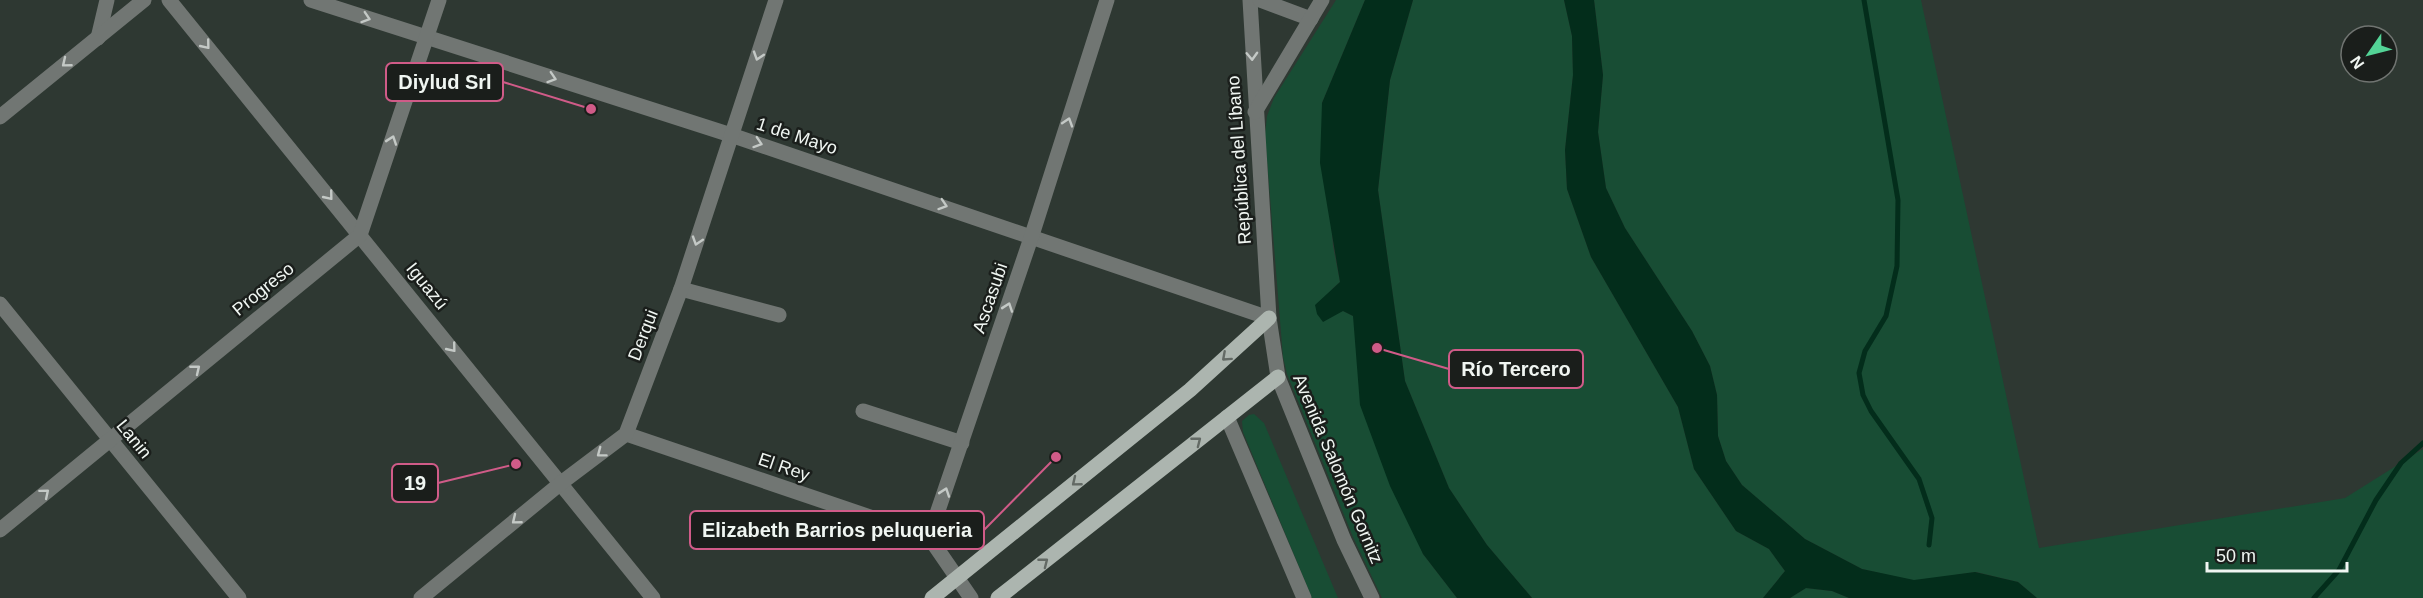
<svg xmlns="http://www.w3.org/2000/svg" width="2423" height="598" font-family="Arial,sans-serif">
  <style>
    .green { fill: #184d34 }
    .water { fill: #032d1b }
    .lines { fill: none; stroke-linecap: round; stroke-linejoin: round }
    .stream { stroke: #032d1b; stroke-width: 5 }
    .minor { stroke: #717673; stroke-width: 15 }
    .major { stroke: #acb5af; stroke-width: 15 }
    .oneway { stroke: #c4c9c6 }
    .oneway2 { stroke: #636a65 }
    .labels { text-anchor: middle; stroke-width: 5; stroke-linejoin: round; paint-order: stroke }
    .street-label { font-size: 18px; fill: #f0f6f2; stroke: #1a1e1b }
    .leader { fill: none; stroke: #d05b88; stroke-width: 2 }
    .callout-dot { fill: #d05b88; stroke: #1a1e1b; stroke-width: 2 }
    .callout { fill: #1a1e1b; stroke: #d05b88; stroke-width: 2 }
    .callout-label { font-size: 20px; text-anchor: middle; font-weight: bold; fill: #f0f6f2 }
  </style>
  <rect width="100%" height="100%" fill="#2e3832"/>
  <g class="green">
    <path d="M1336 0H1365L1322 103 1333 246 1340 282 1332 289 1336 313 1343 311 1353 316 1423 554 1457 598H1382L1353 537 1287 374 1283 357 1265 135 1267 116 1274 98Z"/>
    <path d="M1413 0H1564L1572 36 1573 75 1565 150 1567 189 1591 257 1678 407 1694 469 1736 531 1769 549 1785 571 1763 598H1532L1487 545 1449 488 1405 381 1378 190 1390 80Z"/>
    <path d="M1594 0H1921L2039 548 2345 498 2423 449V598H2037L2018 582 1976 572 1914 581 1862 569 1805 539 1742 485 1726 461 1718 436 1717 395 1710 366 1692 331 1625 228 1606 188 1598 132 1603 75Z"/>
    <path d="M1254 414 1264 423 1338 598H1312L1243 432 1242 421 1249 415Z"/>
    <path d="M1806 588 1832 591 1849 598H1790Z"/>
  </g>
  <g class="water">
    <path d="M1365 0H1413L1390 80 1378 190 1405 381 1449 488 1487 545 1532 598H1457L1423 554 1390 486 1360 405 1353 316 1343 311 1323 322 1317 314 1315 305 1340 282 1320 163 1322 103Z"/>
    <path d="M1564 0H1594L1603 75 1598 132 1606 188 1625 228 1692 331 1710 366 1717 395 1718 436 1726 461 1742 485 1805 539 1862 569 1914 580 1975 572 2018 582 2037 598H1849L1832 591 1806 588 1790 598H1763L1785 571 1769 549 1736 531 1694 469 1678 407 1591 257 1567 189 1565 150 1573 75 1572 36Z"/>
  </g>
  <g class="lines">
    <g class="stream">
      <path d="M1864 0 1898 200 1897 266 1886 316 1865 351 1859 373 1863 395 1871 411 1919 479 1932 518 1929 545"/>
      <path d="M2314 598 2339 570 2376 500 2401 463 2423 443"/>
    </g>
    <g class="minor">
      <path d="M169 0 653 598"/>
      <path d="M311 0 731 135 1269 318"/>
      <path d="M1250 0 1269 318 1278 377 1344 540 1372 598"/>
      <path d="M1260 0 1311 19"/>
      <path d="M98 38 107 0"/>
      <path d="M1255 112 1322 0"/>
      <path d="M0 117 144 0"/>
      <path d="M681 289 779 315"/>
      <path d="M0 304 239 598"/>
      <path d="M863 411 962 443"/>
      <path d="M1227 417 1304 598"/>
      <path d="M626 434 929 537"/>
      <path d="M0 530 360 235 439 0"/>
      <path d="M421 598 561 483 626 434 681 289 776 0"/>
      <path d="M971 598 929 537 1032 235 1107 0"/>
    </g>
    <g class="major">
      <path d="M932 598 1190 390 1269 318"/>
      <path d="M998 598 1278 377"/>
    </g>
  </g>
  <defs><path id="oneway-chevron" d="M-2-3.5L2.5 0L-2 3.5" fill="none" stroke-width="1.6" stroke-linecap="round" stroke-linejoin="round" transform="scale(1.5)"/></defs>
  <g class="oneway">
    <use href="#oneway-chevron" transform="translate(366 18) rotate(18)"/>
    <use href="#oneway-chevron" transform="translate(206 45) rotate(51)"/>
    <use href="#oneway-chevron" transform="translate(758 56) rotate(108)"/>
    <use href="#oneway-chevron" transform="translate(1252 56) rotate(88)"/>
    <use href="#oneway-chevron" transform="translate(66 63) rotate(141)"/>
    <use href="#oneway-chevron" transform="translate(552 78) rotate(18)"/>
    <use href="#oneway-chevron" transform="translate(1068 122) rotate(-72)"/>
    <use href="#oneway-chevron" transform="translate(392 140) rotate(-71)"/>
    <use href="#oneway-chevron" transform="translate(758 143) rotate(18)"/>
    <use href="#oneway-chevron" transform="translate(329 196) rotate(51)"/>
    <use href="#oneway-chevron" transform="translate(943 205) rotate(18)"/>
    <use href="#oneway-chevron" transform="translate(697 241) rotate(108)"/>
    <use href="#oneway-chevron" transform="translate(1008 307) rotate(-71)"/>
    <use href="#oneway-chevron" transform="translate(452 348) rotate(51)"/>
    <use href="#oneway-chevron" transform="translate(196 369) rotate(-39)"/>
    <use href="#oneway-chevron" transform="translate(601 453) rotate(143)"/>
    <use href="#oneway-chevron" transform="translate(945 492) rotate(-71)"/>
    <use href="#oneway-chevron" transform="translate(45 493) rotate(-40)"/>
    <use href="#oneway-chevron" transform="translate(516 520) rotate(141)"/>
  </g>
  <g class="oneway2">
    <use href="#oneway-chevron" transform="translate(1226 357) rotate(138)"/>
    <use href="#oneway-chevron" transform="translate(1197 441) rotate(-38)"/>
    <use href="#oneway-chevron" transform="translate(1076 482) rotate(141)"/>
    <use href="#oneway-chevron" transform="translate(1044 562) rotate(-38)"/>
  </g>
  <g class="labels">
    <g class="street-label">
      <text transform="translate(797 136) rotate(18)" y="6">1 de Mayo</text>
      <text transform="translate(1239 160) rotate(-94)" y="6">República del Líbano</text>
      <text transform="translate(427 286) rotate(51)" y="6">Iguazú</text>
      <text transform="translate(263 289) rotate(-39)" y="6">Progreso</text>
      <text transform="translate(990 298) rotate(-71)" y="6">Ascasubi</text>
      <text transform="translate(643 335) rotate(-69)" y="6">Derqui</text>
      <text transform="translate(134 439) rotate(51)" y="6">Lanin</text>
      <text transform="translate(784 467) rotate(19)" y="6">El Rey</text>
      <text transform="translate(1338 469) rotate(67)" y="6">Avenida Salomón Gornitz</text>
    </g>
  </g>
  <path class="leader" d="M591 109L503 82M1377 348L1449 369M516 464L438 483M1056 457L984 530"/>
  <g class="callout-dot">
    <circle cx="591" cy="109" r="6"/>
    <circle cx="1377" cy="348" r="6"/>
    <circle cx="516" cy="464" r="6"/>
    <circle cx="1056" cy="457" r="6"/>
  </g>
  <g class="callout">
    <rect x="386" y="63" width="117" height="38" rx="6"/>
    <rect x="1449" y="350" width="134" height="38" rx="6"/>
    <rect x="392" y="464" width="46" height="38" rx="6"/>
    <rect x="690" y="511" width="294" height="38" rx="6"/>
  </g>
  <g class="callout-label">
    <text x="445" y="89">Diylud Srl</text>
    <text x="1516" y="376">Río Tercero</text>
    <text x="415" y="490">19</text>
    <text x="837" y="537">Elizabeth Barrios peluqueria</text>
  </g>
  <g transform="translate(2369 54) rotate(235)"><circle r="28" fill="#1a1e1b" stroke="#707471" stroke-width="1.5"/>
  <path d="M0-4.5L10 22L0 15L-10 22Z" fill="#53d396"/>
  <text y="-9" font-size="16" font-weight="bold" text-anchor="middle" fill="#f0f6f2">N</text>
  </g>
  <path d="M2207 562v9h140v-9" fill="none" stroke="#f0f6f2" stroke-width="3"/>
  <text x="2216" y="562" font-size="18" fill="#f0f6f2" stroke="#1a1e1b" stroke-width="4.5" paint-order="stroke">50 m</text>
</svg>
